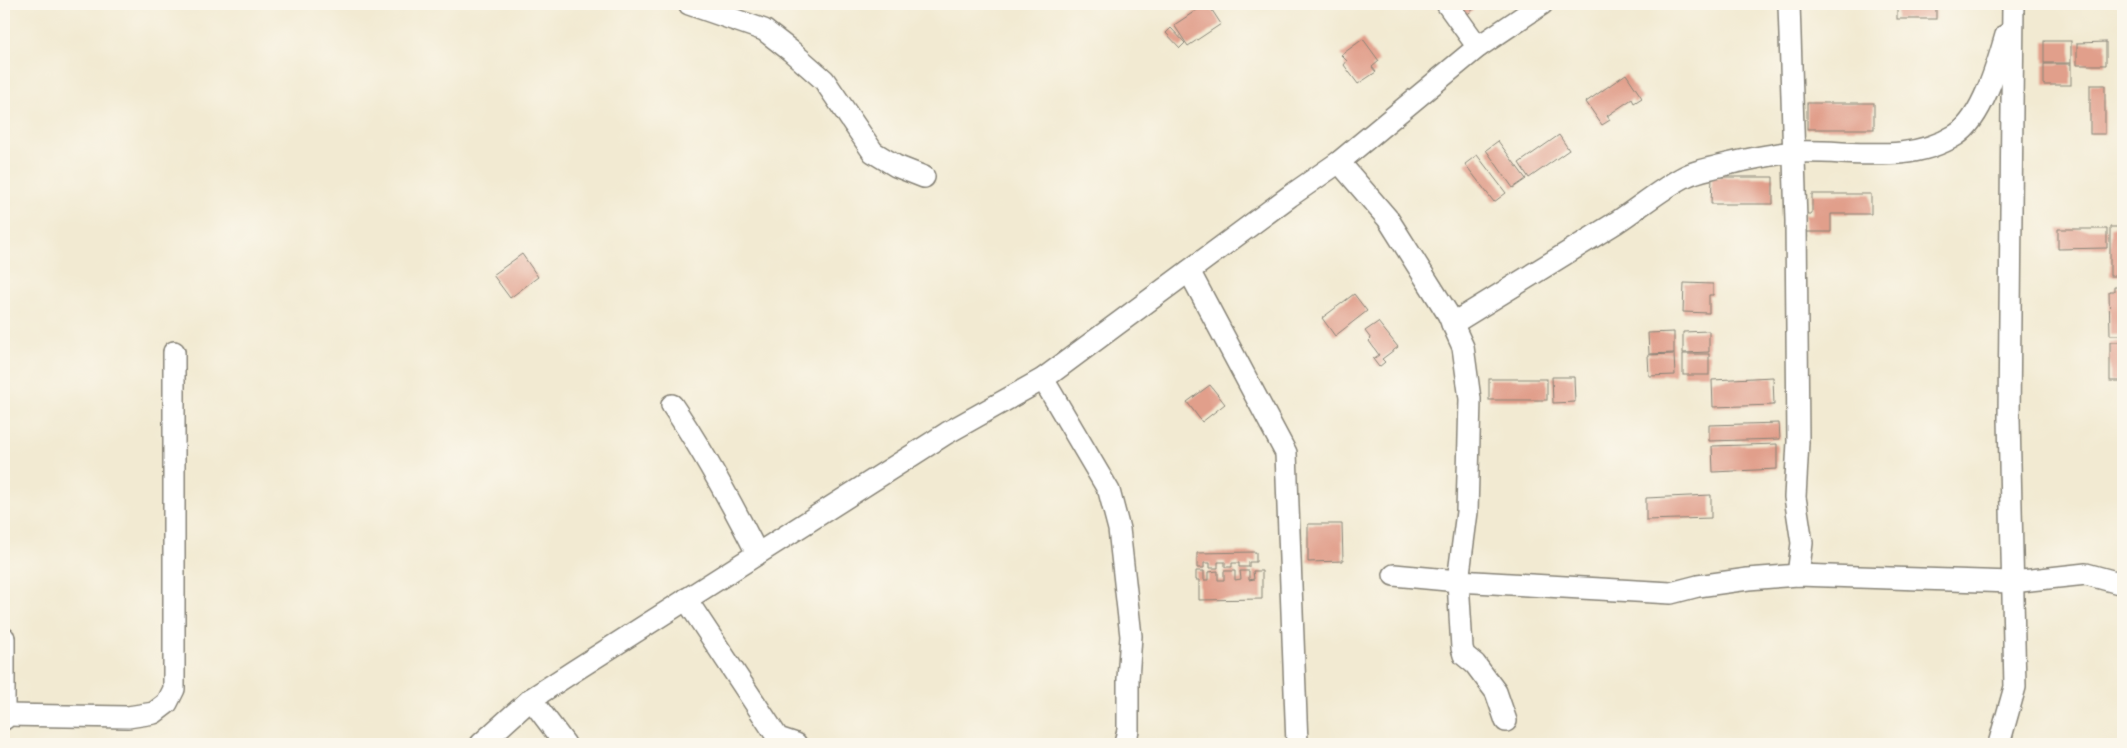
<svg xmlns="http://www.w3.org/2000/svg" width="2127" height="748" font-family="Mynerve,sans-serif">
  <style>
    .building { fill: #e19f8b }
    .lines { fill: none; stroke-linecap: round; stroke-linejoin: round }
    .minor-casing { stroke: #878377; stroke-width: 24 }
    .minor { stroke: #fff; stroke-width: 21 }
  </style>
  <rect width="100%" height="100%" fill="#fbf7ec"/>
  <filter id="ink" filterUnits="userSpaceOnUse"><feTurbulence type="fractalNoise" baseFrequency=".02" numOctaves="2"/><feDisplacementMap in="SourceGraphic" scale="10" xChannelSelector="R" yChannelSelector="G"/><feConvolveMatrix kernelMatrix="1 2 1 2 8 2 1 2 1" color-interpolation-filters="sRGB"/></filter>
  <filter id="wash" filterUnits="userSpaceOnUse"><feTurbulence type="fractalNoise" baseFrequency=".0096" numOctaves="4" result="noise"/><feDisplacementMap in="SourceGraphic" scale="20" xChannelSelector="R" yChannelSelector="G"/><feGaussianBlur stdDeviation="1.12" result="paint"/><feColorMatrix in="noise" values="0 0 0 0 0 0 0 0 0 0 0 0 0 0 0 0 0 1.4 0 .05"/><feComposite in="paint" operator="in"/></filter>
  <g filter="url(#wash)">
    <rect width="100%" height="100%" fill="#f2ead2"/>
    <g id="blocks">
      <g class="building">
        <path d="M1206 4H1208L1221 24 1188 46 1174 25Z"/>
        <path d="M1454 4H1480L1464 17Z"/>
        <rect x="1897" y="4" width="39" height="15"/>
        <path d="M1171 28 1185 43 1180 48 1166 33Z"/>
        <path d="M1363 39 1379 61 1372 67 1376 72 1358 84 1344 65 1347 61 1341 55Z"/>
        <rect x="2044" y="41" width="27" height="22"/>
        <path d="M2106 42V65H2077V43Z"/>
        <rect x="2044" y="64" width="27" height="21"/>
        <path d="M1626 74 1642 98 1634 103 1632 99 1607 116 1610 120 1602 125 1586 102Z"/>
        <rect x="2090" y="85" width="15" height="49"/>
        <rect x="1807" y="103" width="67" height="26"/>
        <path d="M1559 135 1569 150 1529 178 1519 163Z"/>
        <path d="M1498 141 1526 179 1513 188 1486 150Z"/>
        <path d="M1477 155 1506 193 1494 202 1465 164Z"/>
        <path d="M1712 177H1773V204H1711Z"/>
        <path d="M1812 194H1871V214H1831V232H1805V214H1812Z"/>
        <rect x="2110" y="227" width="13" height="49"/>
        <path d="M2058 229H2107V248L2058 249Z"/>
        <path d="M522 254 538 277 510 298 493 275Z"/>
        <path d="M1684 283 1713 284V295H1709V313L1683 312Z"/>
        <path d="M2114 287H2123V335H2110L2109 291H2114Z"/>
        <path d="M1354 294 1367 311 1335 336 1322 318Z"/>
        <path d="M1378 322 1398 347 1382 359 1385 362 1379 367 1373 359 1379 355 1369 341 1371 339 1365 331Z"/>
        <path d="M1709 331V352L1683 353V332Z"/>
        <path d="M1674 332V353L1649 354 1648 333Z"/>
        <rect x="2110" y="342" width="13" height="39"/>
        <path d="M1674 354 1675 375 1649 376 1648 355Z"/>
        <rect x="1683" y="354" width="26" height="21"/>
        <path d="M1552 377H1574L1575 402 1553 403Z"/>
        <path d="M1773 377 1774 405 1713 407 1712 380Z"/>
        <rect x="1489" y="379" width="58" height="21"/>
        <path d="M1210 385 1225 404 1202 422 1187 402Z"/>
        <path d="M1779 423 1780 439 1709 441V425Z"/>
        <path d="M1777 444V469L1713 472 1712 446Z"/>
        <path d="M1711 495V518L1646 520V498Z"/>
        <path d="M1308 524H1342L1343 561 1308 562Z"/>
        <path d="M1256 552V562H1249V567H1239V563H1232V567H1225V562H1218V568H1210V563H1204V568H1197V553Z"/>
        <path d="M1196 571H1204V580H1208V572L1218 571V580H1224V571H1235V580L1241 579 1240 571H1249V580L1254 579 1253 571H1262V599L1199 600V580H1196Z"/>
      </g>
    </g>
  </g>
  <g filter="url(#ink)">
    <use href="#blocks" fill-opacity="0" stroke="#878377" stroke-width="1"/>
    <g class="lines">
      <defs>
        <g id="minor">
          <path d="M689 4 764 30 791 51 824 80 873 152 896 166 924 177"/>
          <path d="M1447 4 1478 47"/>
          <path d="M1789 4 1796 221 1798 442 1795 497 1802 543 1798 575"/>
          <path d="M1339 162 1388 219 1448 314 1463 347 1470 399 1467 512 1458 581 1462 648 1464 655 1475 664 1496 692 1506 721"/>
          <path d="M1189 271 1286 453 1297 744"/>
          <path d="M1452 324C1507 290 1562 256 1617 222 1640 207 1662 188 1686 176 1696 171 1708 169 1719 166 1739 161 1777 153 1797 152 1851 150 1908 165 1956 135 1982 119 1998 63 2006 35"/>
          <path d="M1043 379 1109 491 1119 529 1131 636 1128 679V730L1125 744"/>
          <path d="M672 405C704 452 731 502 757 553"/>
          <path d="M1394 575 1458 581 1671 593 1698 586 1748 579 1798 575 2012 582 2086 574 2123 584"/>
          <path d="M686 599 778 738 796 744"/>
          <path d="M4 638V719"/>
          <path d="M531 699 565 744"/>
          <path d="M4 715 128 717 154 713 167 703 174 689V352"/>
          <path d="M481 744 531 699 574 671 947 433 1043 379 1290 196 1339 162 1478 47 1542 4"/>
          <path d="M1999 744 2015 687 2009 418 2013 4"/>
        </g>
      </defs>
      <use href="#minor" class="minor-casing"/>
      <use href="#minor" class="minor"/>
    </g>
  </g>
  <rect width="2127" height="748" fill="none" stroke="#fbf7ec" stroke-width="20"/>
</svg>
